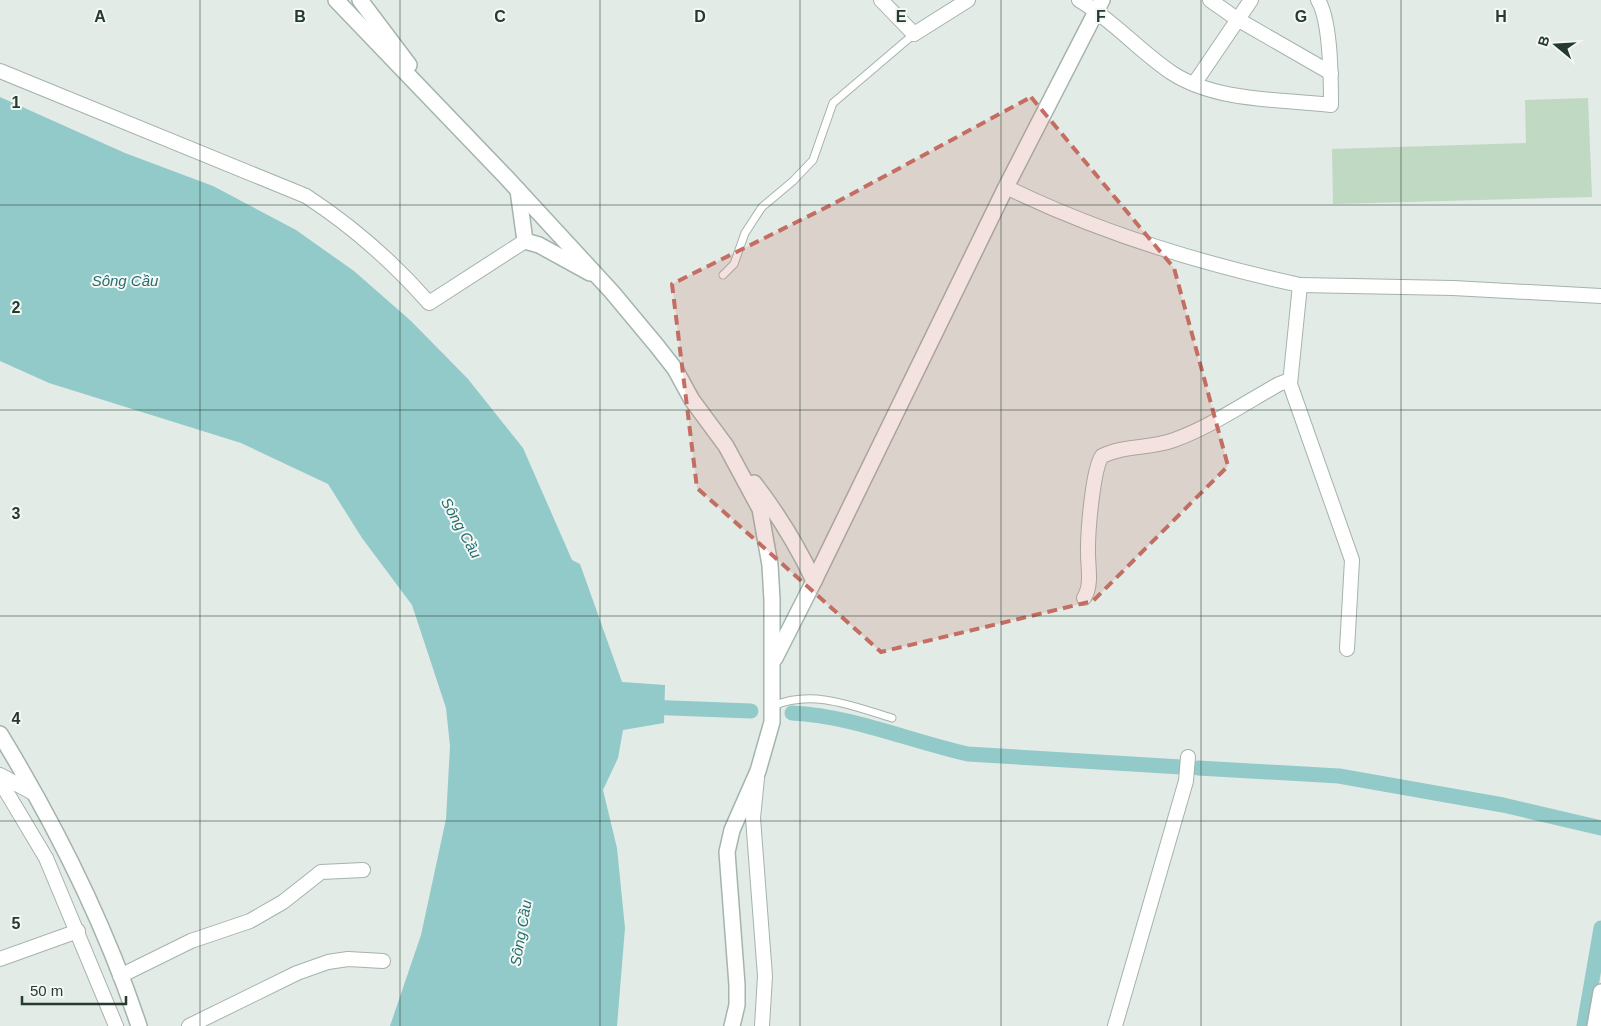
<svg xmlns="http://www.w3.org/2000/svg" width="1601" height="1026" font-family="Helvetica,sans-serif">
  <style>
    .green { fill: #bfd9c2 }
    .water { fill: #92c9c9 }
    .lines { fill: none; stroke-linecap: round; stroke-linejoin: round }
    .canal { stroke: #92c9c9; stroke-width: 15 }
    .service-casing { stroke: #a6b2ac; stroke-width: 9 }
    .minor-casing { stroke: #a6b2ac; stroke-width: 16 }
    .tertiary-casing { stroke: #a6b2ac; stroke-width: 18 }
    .secondary-casing { stroke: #a3b5ac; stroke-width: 18 }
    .service { stroke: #fff; stroke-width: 7 }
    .minor { stroke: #fff; stroke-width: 14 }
    .tertiary { stroke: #fff; stroke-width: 15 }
    .secondary { stroke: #fff; stroke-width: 15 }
    .marked { fill: #c46e63; fill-opacity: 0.2; stroke: #c46e63; stroke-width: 4; stroke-dasharray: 10 6; stroke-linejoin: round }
    .grid { fill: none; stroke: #253a31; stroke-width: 1; stroke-opacity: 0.55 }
    .labels { text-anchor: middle; stroke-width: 4; stroke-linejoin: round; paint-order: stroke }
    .water-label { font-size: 15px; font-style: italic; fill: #276d6e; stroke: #f3f8f5 }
    .grid-label { font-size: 16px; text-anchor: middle; font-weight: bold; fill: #253a31; stroke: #f3f8f5; stroke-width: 4; stroke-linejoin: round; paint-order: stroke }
  </style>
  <rect width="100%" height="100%" fill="#e3ebe6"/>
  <path class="green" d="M1588 98 1592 197 1333 204 1332 149 1526 143 1525 100Z"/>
  <path class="water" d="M0 97 125 153 213 186 296 230 354 271 411 321 468 379 523 448 572 560 580 564 622 682 665 685 664 723 623 730 618 758 603 790 617 848 625 928 617 1026H390L421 935 446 819 450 746 446 708 412 605 362 538 328 484 241 443 49 383 0 361Z"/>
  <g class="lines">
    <g class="canal">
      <path d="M645 707 751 711"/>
      <path d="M792 713C853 716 909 741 968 754L1181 767"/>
      <path d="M1198 768 1339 776 1503 805 1601 828"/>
      <path d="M1584 1026 1601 928"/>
    </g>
    <defs>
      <g id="service">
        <path d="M723 275 734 264 745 233 762 207 793 181 813 160 833 103 914 34"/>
        <path d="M773 706C813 689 852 706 892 718"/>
      </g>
      <g id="minor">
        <path d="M881 0 914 34 968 0"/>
        <path d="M1079 0C1113 20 1139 51 1172 73 1217 102 1280 99 1331 105 1331 79 1331 21 1318 0"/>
        <path d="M1210 0 1237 19 1331 73"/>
        <path d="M0 71 306 196C352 226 393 262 429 303L525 241"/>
        <path d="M1194 84 1251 0"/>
        <path d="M1006 187C1100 233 1198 263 1300 285L1290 384 1352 560 1347 649"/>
        <path d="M1300 285 1453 288 1601 296"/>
        <path d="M1084 598C1093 584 1087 563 1088 548 1088 530 1093 468 1102 456 1124 445 1150 449 1174 440 1210 427 1245 403 1279 384L1290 380"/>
        <path d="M0 775 35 794"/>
        <path d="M757 778 753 818 765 976 762 1026"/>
        <path d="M0 781 46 858 116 1026"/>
        <path d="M0 959 78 931"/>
        <path d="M120 976 191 941 250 921 283 902 321 872 363 870"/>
        <path d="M189 1026 297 973 328 962 348 959 383 961"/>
        <path d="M1115 1026 1186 781 1188 757"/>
      </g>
      <g id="tertiary">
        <path d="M814 581 1006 187 1102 0"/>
        <path d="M0 734C56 826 105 924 139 1026"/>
        <path d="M1595 1026 1601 992"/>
      </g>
      <g id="secondary">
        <path d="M336 0 505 176 612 292 657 346 675 369 692 400 726 446 760 509 770 565 772 600V722L758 771 732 830 727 852 737 985V1005L732 1026"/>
        <path d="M360 0 409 65"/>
        <path d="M518 190 525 241 539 245 590 273"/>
        <path d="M754 483C778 514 797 545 814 581L775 658"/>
      </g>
    </defs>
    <use href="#service" class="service-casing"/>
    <use href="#minor" class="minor-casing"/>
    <use href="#tertiary" class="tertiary-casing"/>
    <use href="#secondary" class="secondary-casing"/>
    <use href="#service" class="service"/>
    <use href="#minor" class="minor"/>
    <use href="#tertiary" class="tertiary"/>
    <use href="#secondary" class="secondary"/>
  </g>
  <path class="marked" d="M1031 97 1174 268 1228 466 1093 601 881 652 697 488 672 284 835 203Z"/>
  <path class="grid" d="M200 0V1026M400 0V1026M600 0V1026M800 0V1026M1001 0V1026M1201 0V1026M1401 0V1026M0 205H1601M0 410H1601M0 616H1601M0 821H1601"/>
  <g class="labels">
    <g class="water-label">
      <text x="125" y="286">Sông Cầu</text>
      <text transform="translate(461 528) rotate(61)" y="5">Sông Cầu</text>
      <text transform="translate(521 933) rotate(-80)" y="5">Sông Cầu</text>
    </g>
  </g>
  <g class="grid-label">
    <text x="100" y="22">A</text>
    <text x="300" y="22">B</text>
    <text x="500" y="22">C</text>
    <text x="700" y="22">D</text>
    <text x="901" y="22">E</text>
    <text x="1101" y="22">F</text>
    <text x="1301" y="22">G</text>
    <text x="1501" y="22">H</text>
    <text x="16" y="108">1</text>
    <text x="16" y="313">2</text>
    <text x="16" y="519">3</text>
    <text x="16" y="724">4</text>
    <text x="16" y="929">5</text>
  </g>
  <g transform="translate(1556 45) rotate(288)" stroke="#f3f8f5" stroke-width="4" paint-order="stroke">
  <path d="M0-4L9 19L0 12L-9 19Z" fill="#253a31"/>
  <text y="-8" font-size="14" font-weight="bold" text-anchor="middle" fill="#253a31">B</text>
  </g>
  <path d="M22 996v8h104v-8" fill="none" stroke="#253a31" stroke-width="2.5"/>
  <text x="30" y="996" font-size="15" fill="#253a31" stroke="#f3f8f5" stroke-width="4" paint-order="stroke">50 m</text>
</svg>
